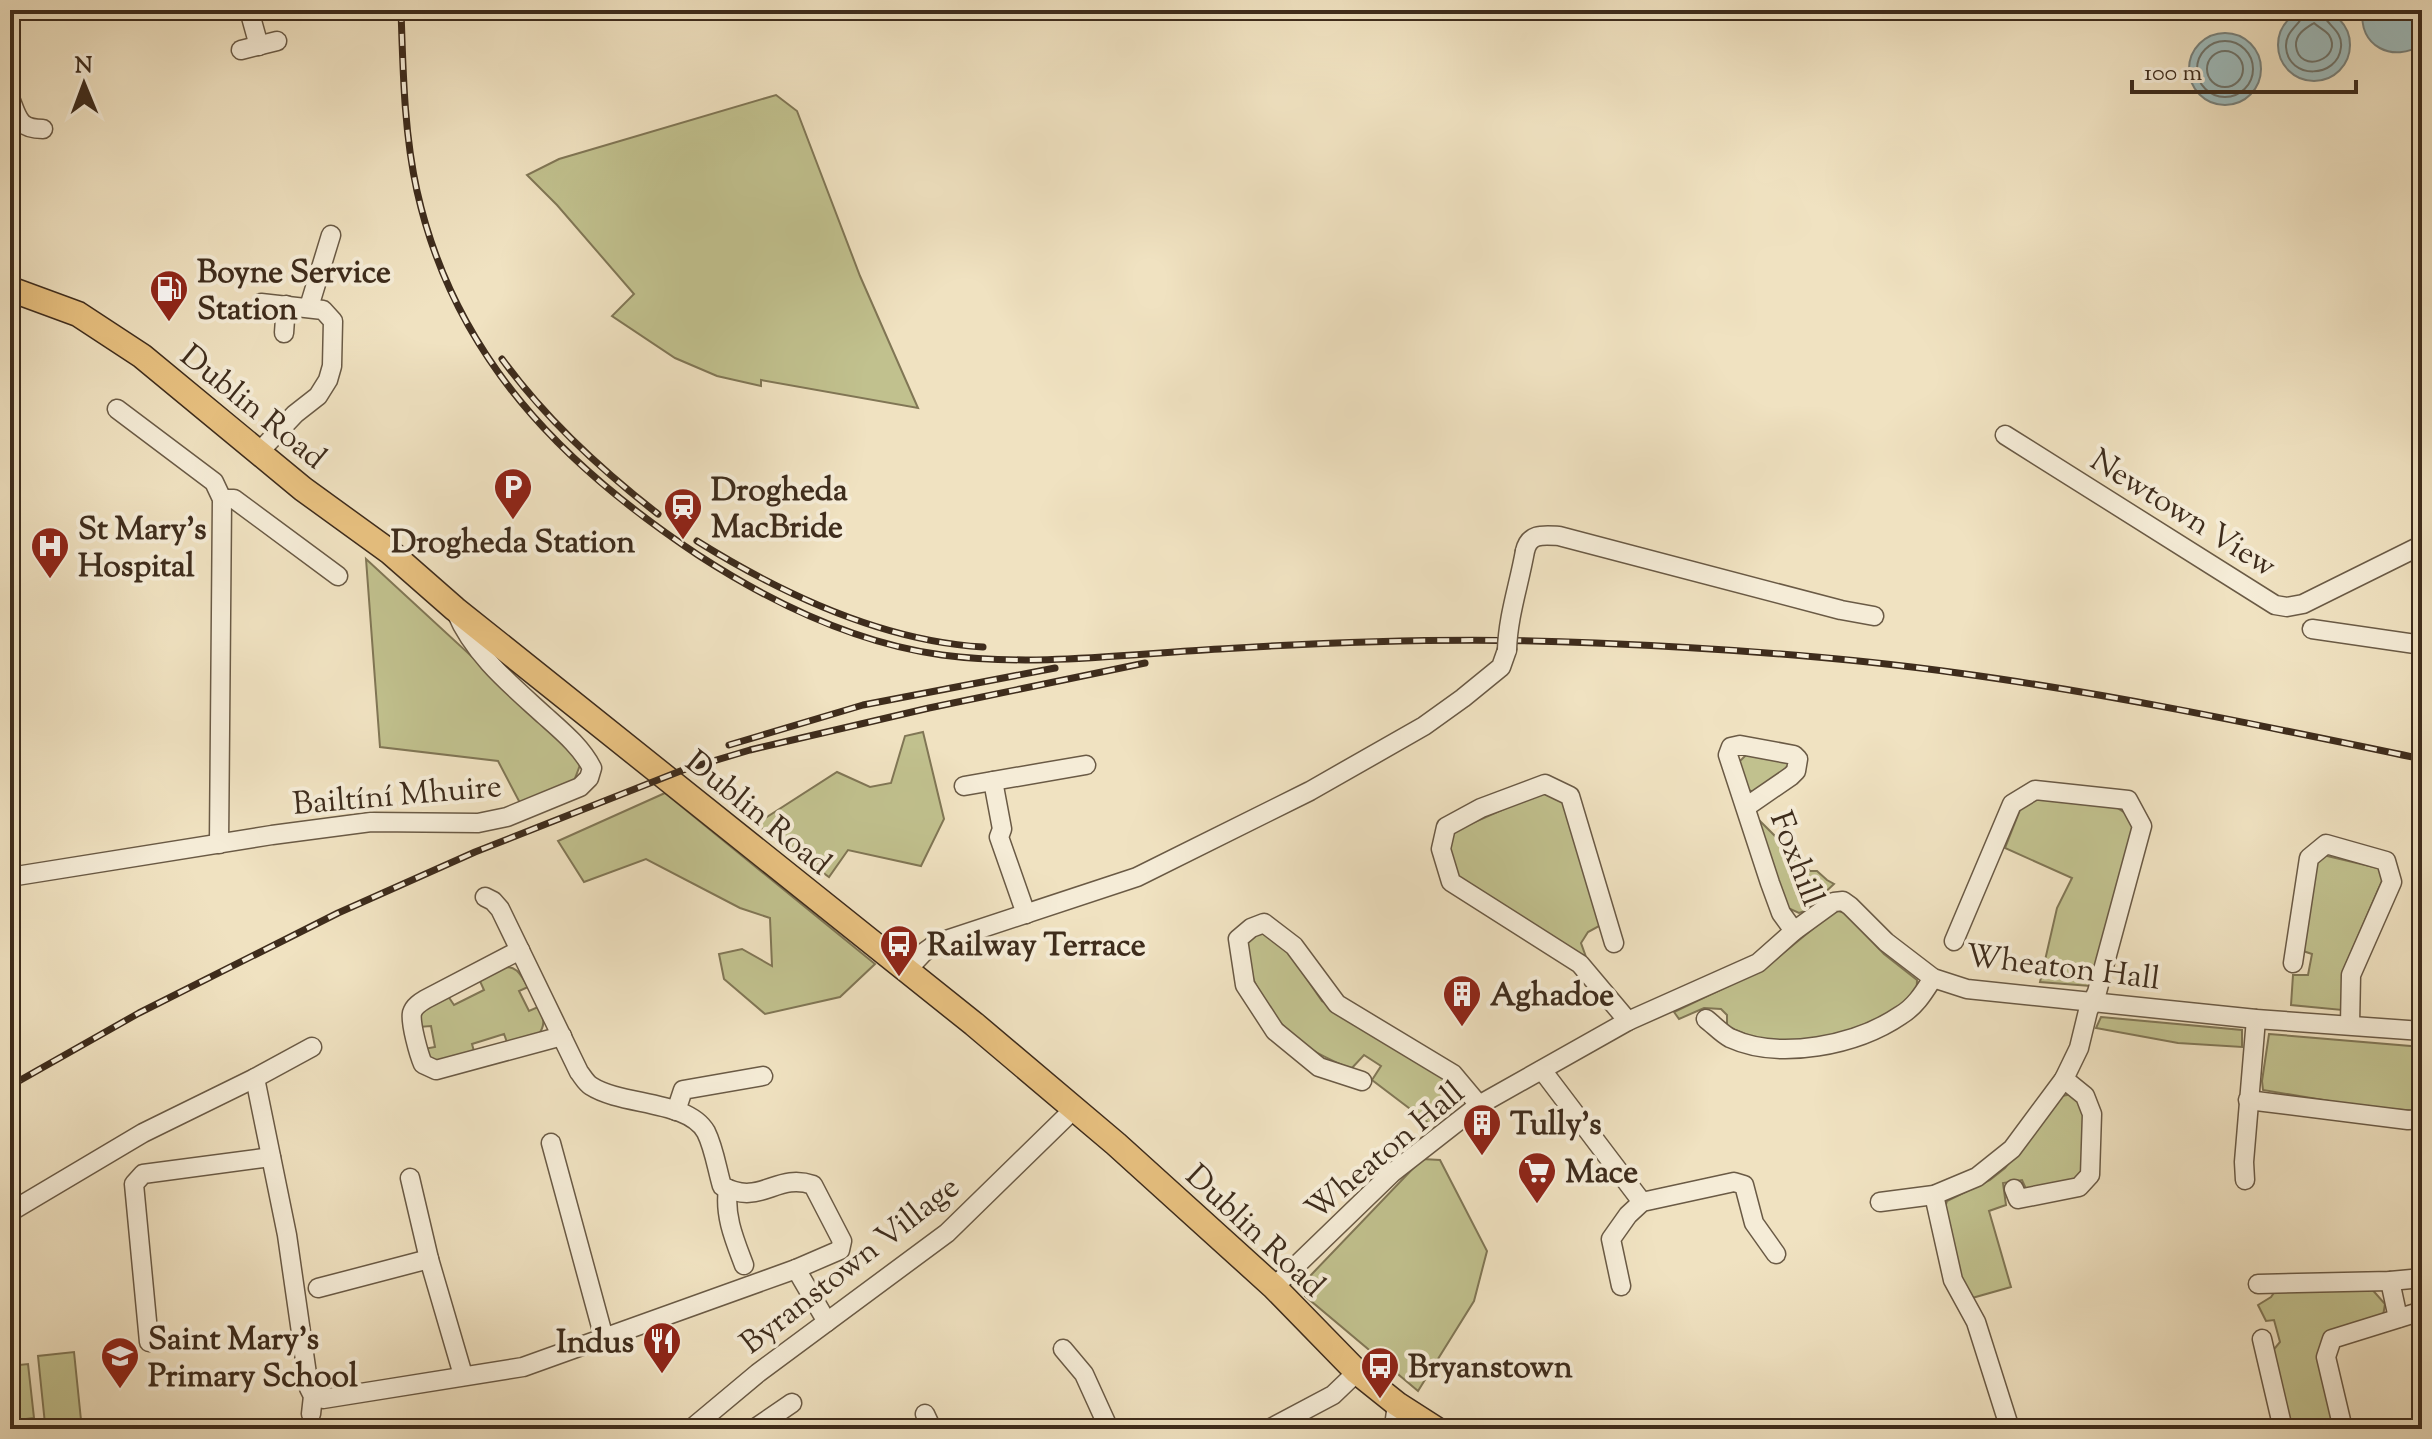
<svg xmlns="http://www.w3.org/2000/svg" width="2432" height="1439" font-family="'Sorts Mill Goudy',serif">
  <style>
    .green { fill: #c1c18e; stroke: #807655; stroke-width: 2 }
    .water { fill: #9ebcbd; stroke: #78827d; stroke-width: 2 }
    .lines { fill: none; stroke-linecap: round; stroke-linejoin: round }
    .shore { stroke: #6e746c; stroke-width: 2 }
    .minor-casing { stroke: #6a5a45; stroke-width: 21 }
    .major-casing { stroke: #3e2c1c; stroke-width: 27 }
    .minor { stroke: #f5ecd7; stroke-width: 18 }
    .major { stroke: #e8c180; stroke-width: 24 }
    .rail-casing { stroke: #3e2c1c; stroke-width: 7 }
    .rail { stroke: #f5ecd7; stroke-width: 4; stroke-dasharray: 12; stroke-linecap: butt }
    .minor-bridge-casing { stroke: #6a5a45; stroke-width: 21; stroke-linecap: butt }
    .minor-bridge { stroke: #f5ecd7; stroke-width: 18 }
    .labels { text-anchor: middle; stroke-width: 8; stroke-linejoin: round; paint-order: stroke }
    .poi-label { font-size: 32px; font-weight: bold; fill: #3e2c1c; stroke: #f5ecd7; text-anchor: start }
    .street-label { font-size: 32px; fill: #3e2c1c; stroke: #f5ecd7 }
  </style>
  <rect width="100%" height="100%" fill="#f0e2c1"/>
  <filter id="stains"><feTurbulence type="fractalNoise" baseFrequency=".0025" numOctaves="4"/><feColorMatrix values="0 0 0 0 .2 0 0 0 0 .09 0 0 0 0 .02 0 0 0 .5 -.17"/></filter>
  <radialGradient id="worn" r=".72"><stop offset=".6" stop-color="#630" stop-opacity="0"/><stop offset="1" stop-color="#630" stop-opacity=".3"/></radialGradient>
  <g class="green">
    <path d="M776 95 797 111 860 276 918 408 761 380V386L717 376 675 358 612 316 634 294 557 205 527 175 559 159Z"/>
    <path d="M366 559 571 748 580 765 574 781 520 803 498 761 380 747Z"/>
    <path d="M923 732 944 819 921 866 848 850 829 877 756 824 837 772 870 787 891 783 905 736Z"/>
    <path d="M1747 754 1784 758 1788 763 1787 770 1754 792 1748 790 1737 764Z"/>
    <path d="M665 793 875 964 840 997 765 1014 724 979 719 954 742 949 772 966 770 918 740 908 646 859 584 882 558 841Z"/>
    <path d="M1551 793 1563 801 1601 925 1588 932 1581 943 1586 957 1460 880 1448 853 1450 835 1461 828 1538 794Z"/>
    <path d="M2044 796 2116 807 2125 813 2133 826 2090 986 2040 982 2057 908 2072 878 2005 848 2022 805Z"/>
    <path d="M1756 817 1810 871H1817L1827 880 1834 884 1805 911 1799 913 1788 908Z"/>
    <path d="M2323 855 2378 868 2385 874 2343 971 2342 1010 2291 1005 2293 975H2308L2312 954 2300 950 2315 862Z"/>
    <path d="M1838 911 1845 913 1884 954 1917 980C1917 984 1917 989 1915 992 1903 1017 1812 1045 1786 1044 1765 1043 1745 1034 1727 1026V1015L1721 1009 1704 1008 1679 1019 1674 1012 1764 969 1832 913Z"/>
    <path d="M1269 933 1289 953 1322 1001 1448 1078 1460 1099 1430 1124 1372 1080 1381 1066 1364 1055 1351 1069C1338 1063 1323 1057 1311 1049 1277 1027 1247 985 1246 944L1256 935Z"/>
    <path d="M504 967C518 966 521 976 528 987L519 991 529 1011 538 1007C544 1018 546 1025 538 1035L508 1045 504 1034 472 1044 475 1055 432 1063 424 1049 435 1047 431 1026 419 1027 422 1010 448 996 454 1005 484 990 479 979Z"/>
    <path d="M2101 1017 2242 1030V1047L2178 1043 2096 1028Z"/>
    <path d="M2269 1034 2422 1047V1111L2371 1108 2263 1090 2262 1081Z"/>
    <path d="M2072 1094 2082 1103 2086 1119 2082 1174 2073 1183 2027 1191 2022 1180 2003 1183 2006 1205 1989 1211 2011 1287 1972 1298 1962 1282 1943 1214 1947 1201 1990 1180 2005 1168 2062 1096Z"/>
    <path d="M1422 1159 1440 1160 1487 1251 1474 1301 1418 1391 1305 1296 1306 1285 1310 1276Z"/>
    <path d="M2278 1287H2370L2385 1304 2383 1316 2327 1336 2318 1353 2335 1429H2290L2270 1354 2280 1342 2274 1320 2266 1321 2258 1305 2271 1297Z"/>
    <path d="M74 1352 81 1420 45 1424 38 1356Z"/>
    <path d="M28 1364 34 1418 10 1421V1366Z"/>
  </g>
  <g class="water">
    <circle cx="2314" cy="45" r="36"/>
    <path d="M2363 10H2422V44C2394 64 2357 46 2363 10Z"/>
    <circle cx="2225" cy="69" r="36"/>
  </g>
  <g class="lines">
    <g class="shore">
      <path d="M2304 10C2303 25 2285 29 2286 47 2288 80 2338 79 2341 47 2343 29 2324 25 2322 10"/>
      <path d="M2314 23C2318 27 2325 30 2329 35 2344 59 2299 75 2296 46 2295 34 2306 28 2314 23Z"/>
      <circle cx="2225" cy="69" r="28"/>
      <circle cx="2225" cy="69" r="18"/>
    </g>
    <defs>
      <g id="minor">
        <path d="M249 10 259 46"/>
        <path d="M241 50 277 41"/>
        <path d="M10 98C18 119 19 129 43 129"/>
        <path d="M309 307 331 235"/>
        <path d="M284 333 286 305"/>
        <path d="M117 409 214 482 222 499 219 844"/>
        <path d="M2005 435 2275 605 2287 607 2303 604 2422 545"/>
        <path d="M259 452 295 414 318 396 328 380 332 366 333 321 323 310 261 303"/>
        <path d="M222 499H234L338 576"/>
        <path d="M1525 551C1529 533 1543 535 1559 536L1841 610 1874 616"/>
        <path d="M2312 629 2422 645"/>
        <path d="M993 781 1002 829 999 837 1026 914"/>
        <path d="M964 786 1086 765"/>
        <path d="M1746 807 1791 776 1796 771 1798 759 1794 755 1740 745 1731 747 1728 755 1770 883 1781 913 1794 931"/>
        <path d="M10 877 272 835 371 822 478 823 507 817 580 787 589 778 592 768C581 747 563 732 545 716 511 685 474 655 456 612"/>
        <path d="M1614 943 1570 796 1545 784 1481 808 1446 827 1441 849 1451 882 1580 964 1628 1021"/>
        <path d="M520 950 426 999C421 1002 414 1006 412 1013 410 1023 419 1055 423 1064L436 1070 562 1036"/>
        <path d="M2293 963 2309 858 2326 844 2386 861 2392 882 2351 975 2350 1025"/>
        <path d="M906 971 923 953 937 943 1137 877 1310 791 1424 726 1463 698 1501 667 1507 650"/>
        <path d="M1706 1019C1714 1025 1721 1033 1730 1038 1780 1061 1857 1045 1901 1015 1916 1006 1924 992 1933 978"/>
        <path d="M1542 1070 1642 1202"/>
        <path d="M255 1078 287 1235 309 1388 313 1396 311 1414"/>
        <path d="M1362 1081 1319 1067 1275 1031 1245 985 1238 939 1251 928 1264 923 1294 946 1337 1004 1453 1074 1479 1105"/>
        <path d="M2248 1100 2408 1120 2422 1119"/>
        <path d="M676 1111 683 1090 763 1076"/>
        <path d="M551 1143 604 1338"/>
        <path d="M410 1178 429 1259 463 1375"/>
        <path d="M2245 1180 2244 1162 2256 1019"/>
        <path d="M728 1189C724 1216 735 1241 744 1265"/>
        <path d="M2014 1189 2018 1199 2079 1187 2090 1175 2092 1114 2085 1096 2064 1079"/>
        <path d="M1934 1195 1953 1280 1976 1322 2010 1429"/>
        <path d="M1880 1202 1934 1195 1977 1177 2012 1149 2064 1079 2079 1048 2088 1011 2097 992 2142 826 2128 800 2035 790 2012 804 1954 941"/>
        <path d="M10 1212 143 1133 255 1078 312 1047"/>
        <path d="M796 1269 827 1322"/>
        <path d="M2390 1281 2398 1318"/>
        <path d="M2258 1284 2390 1281 2422 1278"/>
        <path d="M1621 1286 1611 1239 1628 1215 1642 1202 1734 1182 1744 1185 1754 1223 1776 1254"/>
        <path d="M1274 1287 1392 1173 1479 1105 1628 1021 1758 963 1794 931 1834 902 1843 901 1850 906 1886 942 1933 978 1967 989 2256 1019 2422 1031"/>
        <path d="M318 1288 429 1259"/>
        <path d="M2262 1339 2283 1429"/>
        <path d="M149 1342 134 1184 143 1174 271 1157"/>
        <path d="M1063 1349 1084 1374 1109 1429"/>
        <path d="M313 1396 323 1399 523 1367 796 1269 840 1250 842 1241 813 1185C776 1172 761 1207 722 1186 717 1169 714 1148 706 1132 688 1100 622 1106 591 1086 586 1083 583 1077 579 1072L500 909 493 901 485 897"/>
        <path d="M1397 1404 1395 1419 1398 1429"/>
        <path d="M925 1414 932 1429"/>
        <path d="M691 1429 758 1373 947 1233 1074 1109"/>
        <path d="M754 1429 792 1403"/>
        <path d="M1269 1429 1333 1395 1357 1372"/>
        <path d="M2343 1429 2326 1357 2332 1339 2422 1311"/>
      </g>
      <path id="major" d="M10 289 78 314 142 356 303 489 390 552 455 609 974 1024 1116 1144 1274 1287 1357 1372 1397 1404 1436 1429"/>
    </defs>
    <use href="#minor" class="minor-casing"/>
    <use href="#major" class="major-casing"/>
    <use href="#minor" class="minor"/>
    <use href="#major" class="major"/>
    <defs>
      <g id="rail">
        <path d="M401 10C403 70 404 132 417 191 454 356 561 464 698 555 772 603 854 643 942 655 1034 667 1128 654 1220 649 1345 641 1471 637 1596 643 1717 648 1837 656 1958 673 2113 694 2268 727 2422 759"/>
        <path d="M502 359C545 418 600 469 658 514"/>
        <path d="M697 541C782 594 882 641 983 647"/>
        <path d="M729 745 863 705 1055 668"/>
        <path d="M10 1086 139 1013 338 913 475 852 683 770 750 750 929 708 1145 663"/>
      </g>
    </defs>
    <use href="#rail" class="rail-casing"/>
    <use href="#rail" class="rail"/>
    <defs>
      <path id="minor-bridge" d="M1507 650C1508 616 1519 585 1525 551"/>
    </defs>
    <use href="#minor-bridge" class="minor-bridge-casing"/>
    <use href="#minor-bridge" class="minor-bridge"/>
  </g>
  <defs>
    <symbol id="fuel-pin" viewBox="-11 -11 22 30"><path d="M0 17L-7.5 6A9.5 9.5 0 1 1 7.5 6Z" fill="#8f2418" stroke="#f5ecd7"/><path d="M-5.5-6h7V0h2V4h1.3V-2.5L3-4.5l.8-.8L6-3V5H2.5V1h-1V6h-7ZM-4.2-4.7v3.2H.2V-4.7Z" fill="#fff"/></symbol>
    <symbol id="parking-pin" viewBox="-11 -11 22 30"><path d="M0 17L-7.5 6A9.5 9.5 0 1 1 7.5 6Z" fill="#8f2418" stroke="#f5ecd7"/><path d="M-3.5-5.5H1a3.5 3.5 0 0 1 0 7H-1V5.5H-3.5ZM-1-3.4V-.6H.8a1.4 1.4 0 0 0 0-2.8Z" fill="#fff"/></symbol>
    <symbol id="station-pin" viewBox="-11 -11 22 30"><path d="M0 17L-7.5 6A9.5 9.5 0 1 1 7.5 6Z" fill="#8f2418" stroke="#f5ecd7"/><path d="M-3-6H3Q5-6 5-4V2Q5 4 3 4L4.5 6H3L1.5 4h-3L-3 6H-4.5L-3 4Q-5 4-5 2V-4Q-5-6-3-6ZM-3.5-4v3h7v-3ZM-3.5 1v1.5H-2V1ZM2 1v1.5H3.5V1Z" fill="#fff"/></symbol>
    <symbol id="hospital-pin" viewBox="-11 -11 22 30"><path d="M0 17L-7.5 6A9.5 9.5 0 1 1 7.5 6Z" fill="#8f2418" stroke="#f5ecd7"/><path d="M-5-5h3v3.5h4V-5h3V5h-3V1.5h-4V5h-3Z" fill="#fff"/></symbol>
    <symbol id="bus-pin" viewBox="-11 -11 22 30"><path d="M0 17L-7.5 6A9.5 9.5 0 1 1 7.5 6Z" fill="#8f2418" stroke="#f5ecd7"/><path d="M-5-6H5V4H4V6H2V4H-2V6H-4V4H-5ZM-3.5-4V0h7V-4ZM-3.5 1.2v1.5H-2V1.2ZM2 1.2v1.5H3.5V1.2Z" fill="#fff"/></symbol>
    <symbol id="building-pin" viewBox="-11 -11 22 30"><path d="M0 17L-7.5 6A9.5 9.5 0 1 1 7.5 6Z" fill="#8f2418" stroke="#f5ecd7"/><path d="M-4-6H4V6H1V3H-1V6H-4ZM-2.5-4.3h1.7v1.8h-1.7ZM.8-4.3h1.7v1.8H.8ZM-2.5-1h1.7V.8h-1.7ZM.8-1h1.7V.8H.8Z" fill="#fff"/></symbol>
    <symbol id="supermarket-pin" viewBox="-11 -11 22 30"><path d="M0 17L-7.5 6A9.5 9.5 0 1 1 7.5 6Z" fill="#8f2418" stroke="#f5ecd7"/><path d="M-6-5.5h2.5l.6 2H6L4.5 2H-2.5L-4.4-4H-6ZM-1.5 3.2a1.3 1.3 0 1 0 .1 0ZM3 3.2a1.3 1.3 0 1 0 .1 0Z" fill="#fff"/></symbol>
    <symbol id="restaurant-pin" viewBox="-11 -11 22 30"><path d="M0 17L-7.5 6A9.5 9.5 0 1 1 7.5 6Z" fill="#8f2418" stroke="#f5ecd7"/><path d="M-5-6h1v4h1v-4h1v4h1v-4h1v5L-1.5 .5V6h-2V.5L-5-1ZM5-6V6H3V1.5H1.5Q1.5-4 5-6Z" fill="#fff"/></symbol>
    <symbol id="school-pin" viewBox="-11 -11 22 30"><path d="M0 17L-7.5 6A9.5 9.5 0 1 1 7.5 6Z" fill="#8f2418" stroke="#f5ecd7"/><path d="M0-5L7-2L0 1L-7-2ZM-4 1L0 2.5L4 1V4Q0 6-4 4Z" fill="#fff"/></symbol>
  </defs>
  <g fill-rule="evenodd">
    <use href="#fuel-pin" x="147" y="267" width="44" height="60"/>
    <use href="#parking-pin" x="491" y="465" width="44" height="60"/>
    <use href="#station-pin" x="661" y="485" width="44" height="60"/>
    <use href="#hospital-pin" x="28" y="524" width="44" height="60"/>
    <use href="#bus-pin" x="877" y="922" width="44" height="60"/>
    <use href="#building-pin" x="1440" y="972" width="44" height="60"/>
    <use href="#building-pin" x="1460" y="1101" width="44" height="60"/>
    <use href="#supermarket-pin" x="1515" y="1149" width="44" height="60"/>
    <use href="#restaurant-pin" x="640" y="1319" width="44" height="60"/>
    <use href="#school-pin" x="98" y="1334" width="44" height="60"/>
    <use href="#bus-pin" x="1358" y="1344" width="44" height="60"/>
  </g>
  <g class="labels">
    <g class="poi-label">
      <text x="197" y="282">Boyne Service<tspan x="197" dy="37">Station</tspan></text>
      <text x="711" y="500">Drogheda<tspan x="711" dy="37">MacBride</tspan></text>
      <text x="78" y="539">St Mary's<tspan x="78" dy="37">Hospital</tspan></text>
      <text x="513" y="552" text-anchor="middle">Drogheda Station</text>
      <text x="927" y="955">Railway Terrace</text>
      <text x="1490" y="1005">Aghadoe</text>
      <text x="1510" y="1134">Tully's</text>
      <text x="1565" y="1182">Mace</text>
      <text x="148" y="1349">Saint Mary's<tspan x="148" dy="37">Primary School</tspan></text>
      <text x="634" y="1352" text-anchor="end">Indus</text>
      <text x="1408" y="1377">Bryanstown</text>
    </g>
    <g class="street-label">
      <text transform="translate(254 406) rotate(39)" y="11">Dublin Road</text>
      <text transform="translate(2184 512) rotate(32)" y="11">Newtown View</text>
      <text transform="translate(397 794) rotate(-5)" y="11">Bailtíní Mhuire</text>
      <text transform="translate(759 812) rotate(39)" y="11">Dublin Road</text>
      <text transform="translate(1798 858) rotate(69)" y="11">Foxhill</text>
      <text transform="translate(2063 966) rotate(7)" y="11">Wheaton Hall</text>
      <text transform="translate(1384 1150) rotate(-40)" y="11">Wheaton Hall</text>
      <text transform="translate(1256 1230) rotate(43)" y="11">Dublin Road</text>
      <text transform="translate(849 1264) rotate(-38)" y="11">Byranstown Village</text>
    </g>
  </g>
  <rect width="2432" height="1439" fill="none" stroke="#f0e2c1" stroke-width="40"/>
  <rect x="12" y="12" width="2408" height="1415" fill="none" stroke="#3e2c1c" stroke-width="4"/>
  <rect x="20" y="20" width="2392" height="1399" fill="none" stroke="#3e2c1c" stroke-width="2"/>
  <g transform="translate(84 84) rotate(359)" stroke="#f5ecd7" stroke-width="6" paint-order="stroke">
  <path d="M0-6L14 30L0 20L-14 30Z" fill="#3e2c1c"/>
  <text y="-12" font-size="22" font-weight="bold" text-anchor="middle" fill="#3e2c1c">N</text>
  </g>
  <path d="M2132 80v12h224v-12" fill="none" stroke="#3e2c1c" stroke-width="4"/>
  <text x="2144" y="80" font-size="24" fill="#3e2c1c" stroke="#f5ecd7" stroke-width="6" paint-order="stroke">100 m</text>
  <rect width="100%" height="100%" filter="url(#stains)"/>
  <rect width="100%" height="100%" fill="url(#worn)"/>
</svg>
